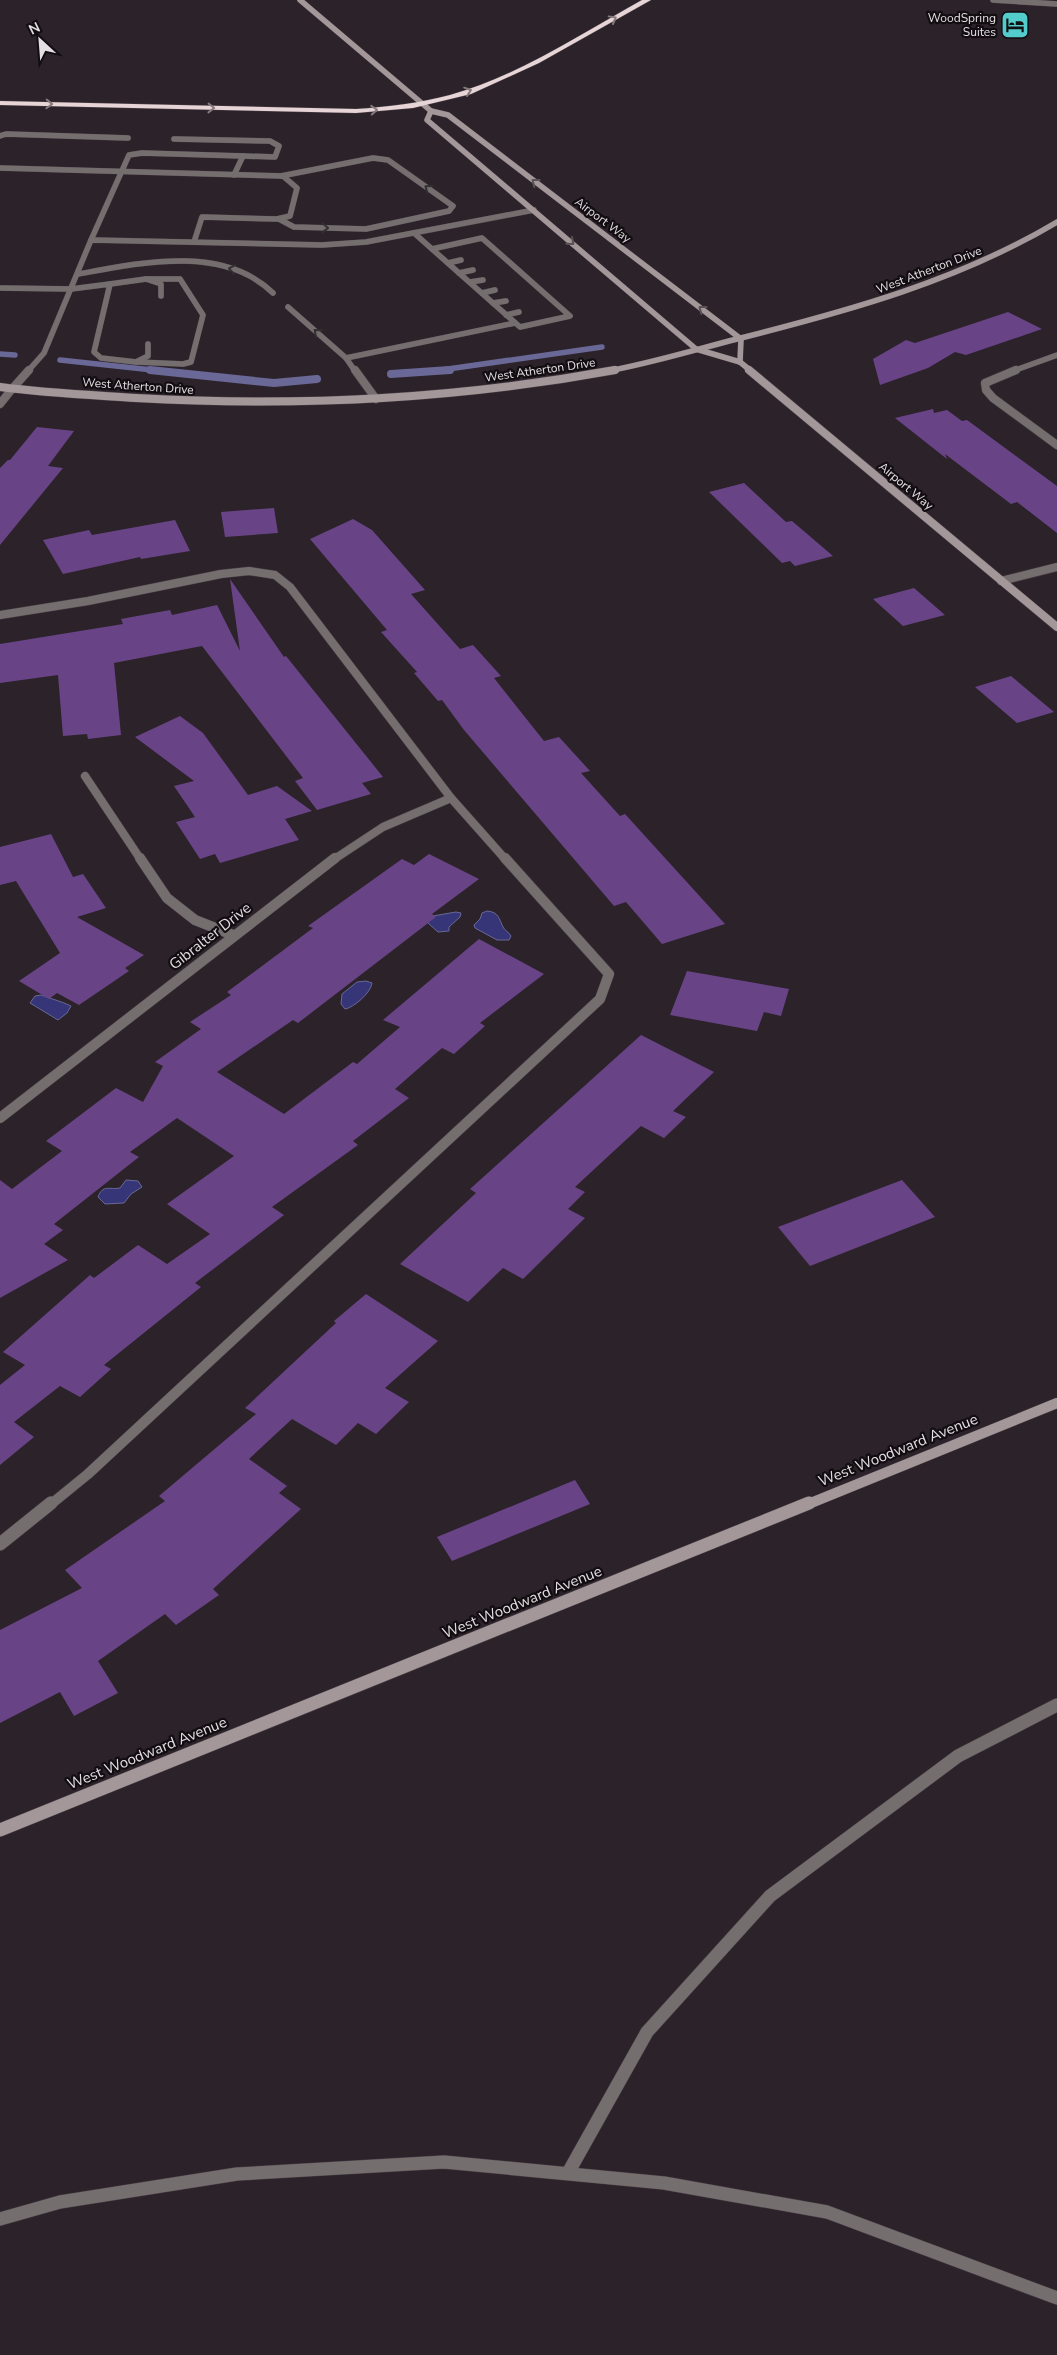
<svg xmlns="http://www.w3.org/2000/svg" width="1057" height="2355" font-family="'Nunito Sans',sans-serif">
  <style>
    .water { fill: #353577; stroke: #6a6897 }
    .lines { fill: none; stroke-linecap: round; stroke-linejoin: round }
    .stream-far1 { stroke: #6a6897; stroke-width: 5.5 }
    .stream { stroke: #6a6897; stroke-width: 8 }
    .building { fill: #684486 }
    .lane-far1-casing { stroke: #4a4047; stroke-width: 6 }
    .lane-casing { stroke: #4a4047; stroke-width: 9 }
    .street-far3-casing { stroke: #4a4047; stroke-width: 6 }
    .street-far2-casing { stroke: #4a4047; stroke-width: 9 }
    .street-far1-casing { stroke: #4a4047; stroke-width: 11 }
    .street-casing { stroke: #4a4047; stroke-width: 14 }
    .secondary-far3-casing { stroke: #4a4047; stroke-width: 6 }
    .secondary-far2-casing { stroke: #4a4047; stroke-width: 9 }
    .secondary-far1-casing { stroke: #4a4047; stroke-width: 11 }
    .secondary-casing { stroke: #4a4047; stroke-width: 14 }
    .highway-casing { stroke: #4a4047; stroke-width: 1 }
    .lane-far1 { stroke: #756e6f; stroke-width: 5.5 }
    .lane { stroke: #756e6f; stroke-width: 8 }
    .street-far3 { stroke: #756e6f; stroke-width: 5.5 }
    .street-far2 { stroke: #756e6f; stroke-width: 8 }
    .street-far1 { stroke: #756e6f; stroke-width: 10 }
    .street { stroke: #756e6f; stroke-width: 13 }
    .secondary-far3 { stroke: #a39799; stroke-width: 5.5 }
    .secondary-far2 { stroke: #a39799; stroke-width: 8 }
    .secondary-far1 { stroke: #a39799; stroke-width: 10 }
    .secondary { stroke: #a39799; stroke-width: 13 }
    .highway { fill: #e6d4d7; fill-rule: evenodd }
    .oneway { stroke: #867a7d }
    .oneway2 { stroke: #5a5254 }
    .oneway3 { stroke: #342f31 }
    .labels { text-anchor: middle; stroke-width: 4.5; stroke-linejoin: round; paint-order: stroke }
    .far-poi-label { font-size: 12px; fill: #e5dee3; stroke: #110d10; text-anchor: end }
    .far-street-label { font-size: 12px; fill: #e5dee3; stroke: #110d10 }
    .street-label { font-size: 15px; fill: #e5dee3; stroke: #110d10 }
  </style>
  <rect width="100%" height="100%" fill="#2c2229"/>
  <g class="water">
    <path d="M487 911C499 912 499 919 503 927 505 931 509 932 511 936L509 940H497L475 928 474 925 480 919 482 913Z"/>
    <path d="M456 912 461 913 460 917 449 927V931L438 932 428 923 427 917Z"/>
    <path d="M366 981 372 983C371 993 353 1008 345 1009L341 1004 342 994 357 982Z"/>
    <path d="M41 995C51 999 61 1001 71 1006L67 1013 58 1020 30 1003 35 996Z"/>
    <path d="M126 1180 138 1181 142 1187 131 1194 124 1203 105 1204 98 1197C103 1184 109 1190 120 1188Z"/>
  </g>
  <g class="lines">
    <g class="stream-far1">
      <path d="M0 354 15 355"/>
      <path d="M60 360 162 371"/>
      <path d="M434 371 602 347"/>
    </g>
    <g class="stream">
      <path d="M150 370 274 383 317 379"/>
      <path d="M391 374 450 370"/>
    </g>
  </g>
  <g class="building">
    <path d="M1008 312 1042 329 966 355 955 352 928 368 880 385 873 359 906 340 915 343Z"/>
    <path d="M933 409 934 413 947 410 962 421 967 420 1057 486V533L1017 502 1011 504 945 454 947 459 895 418Z"/>
    <path d="M37 427 74 431 48 466 63 468 0 545V468L8 460H10Z"/>
    <path d="M744 483 786 522 792 521 833 556 795 566 790 561 782 563 709 492Z"/>
    <path d="M274 508 278 533 225 537 221 512Z"/>
    <path d="M353 519 372 530 425 590 411 594 460 649 473 645 501 676 494 678 544 741 559 737 590 771 581 773 620 816 625 814 725 924 662 944 626 902 614 906 464 730 442 700 438 701 414 673 417 672 381 632 387 630 310 539Z"/>
    <path d="M175 520 190 551 141 559 140 557 63 574 43 540 89 530 92 535Z"/>
    <path d="M230 579 284 657 286 656 383 777 362 783 371 794 317 810 295 781 303 778 202 646 114 663 121 735 88 739 87 734 63 736 58 675 0 683V644L123 624 121 619 170 610 172 615 217 605 240 651Z"/>
    <path d="M914 588 945 615 903 626 873 599Z"/>
    <path d="M1011 676 1054 712 1017 723 975 687Z"/>
    <path d="M180 716 203 733 248 795 277 786 312 811 285 819 299 840 220 863 215 854 200 859 176 822 195 817 174 786 194 781 135 737Z"/>
    <path d="M51 834 73 877 83 874 106 908 77 917 144 955 125 968 129 971 79 1005 57 993 49 999 19 981 60 953 16 881 0 885V847Z"/>
    <path d="M429 854 479 879 432 914 436 917 298 1023 293 1020 217 1072 284 1114 353 1062 357 1064 400 1027 383 1020 479 939 544 974 480 1023 485 1026 454 1054 442 1048 395 1089 409 1098 353 1141 358 1145 272 1207 284 1215 195 1283 201 1287 104 1365 111 1369 80 1397 60 1386 14 1422 34 1437 0 1465V1385L25 1365 3 1352 90 1275 94 1278 138 1245 167 1264 210 1234 167 1204 234 1156 177 1118 130 1152 139 1157 54 1224 63 1230 44 1244 68 1260 0 1298V1180L12 1189 62 1151 46 1141 116 1088 143 1102 163 1066 155 1062 201 1029 190 1022 231 995 227 992 313 928 308 926 402 859 414 865Z"/>
    <path d="M687 971 789 989 781 1016 764 1012 757 1031 670 1015Z"/>
    <path d="M641 1035 714 1072 673 1111 686 1117 664 1138 641 1126 575 1187 585 1192 568 1209 585 1218 523 1279 503 1268 468 1302 400 1264 476 1193 470 1189Z"/>
    <path d="M902 1180 935 1217 810 1266 778 1227Z"/>
    <path d="M366 1294 438 1341 385 1388 409 1402 376 1434 358 1423 336 1445 292 1419 249 1459 287 1486 279 1493 301 1509 213 1589 219 1595 176 1625 165 1614 98 1661 118 1693 74 1716 60 1692 0 1723V1630L82 1588 65 1570 165 1501 159 1496 256 1414 245 1408 336 1323 334 1321Z"/>
    <path d="M575 1480 590 1504 452 1561 437 1537Z"/>
  </g>
  <g class="lines">
    <defs>
      <g id="lane-far1">
        <path d="M993 0 1057 4"/>
        <path d="M0 136 6 134 128 138"/>
        <path d="M174 139 270 141 279 146 275 157 243 156"/>
        <path d="M0 168 283 176 297 188 290 216 277 219 202 217 194 242"/>
        <path d="M279 219 294 227 366 229 449 211 453 206 388 160 373 158 281 176"/>
        <path d="M414 233 432 249"/>
        <path d="M482 238 570 316 520 327 432 249Z"/>
        <path d="M91 240 129 155 142 153 243 156 234 175"/>
        <path d="M448 263 461 260"/>
        <path d="M459 273 473 270"/>
        <path d="M78 274C140 263 223 244 273 293"/>
        <path d="M470 282 483 280"/>
        <path d="M110 284 146 279 161 284V296"/>
        <path d="M0 288 71 289 110 284 94 352 101 358 136 362 148 356V344"/>
        <path d="M482 293 495 290"/>
        <path d="M493 303 506 301"/>
        <path d="M288 307 346 358 355 371"/>
        <path d="M506 315 519 312"/>
        <path d="M346 358 515 323"/>
        <path d="M137 362 183 364 191 362 203 315 180 279H146"/>
        <path d="M28 371 44 353 91 240 322 245 366 242 534 210"/>
      </g>
      <g id="lane">
        <path d="M355 370 376 399"/>
        <path d="M12 389 29 370"/>
      </g>
      <path id="street-far3" d="M1013 371 1057 355"/>
      <g id="street-far2">
        <path d="M1016 370 985 383 986 390 993 398 1057 445"/>
        <path d="M0 404 12 389"/>
        <path d="M1001 581 1057 567"/>
        <path d="M0 615 88 601 221 574 249 571 275 575 290 587 451 798 506 860"/>
        <path d="M85 776 141 860"/>
        <path d="M333 860 383 827 451 798"/>
      </g>
      <g id="street-far1">
        <path d="M140 858 167 898 195 920 233 935"/>
        <path d="M0 1118 335 858"/>
        <path d="M50 1505 88 1474 600 999 609 974 505 858"/>
      </g>
      <g id="street">
        <path d="M0 1544 51 1503"/>
        <path d="M568 2173 647 2032 770 1896 958 1756 1057 1705"/>
        <path d="M0 2219 60 2202 237 2174 444 2162 664 2183 827 2212 1057 2298"/>
      </g>
      <g id="secondary-far3">
        <path d="M300 0 431 111 448 115 741 339"/>
        <path d="M431 111 427 120 696 349 740 362 751 371"/>
        <path d="M740 362 741 339"/>
        <path d="M608 371C652 363 694 350 737 339 848 311 958 281 1057 222"/>
      </g>
      <g id="secondary-far2">
        <path d="M749 370 1057 627"/>
        <path d="M0 387C45 393 91 395 136 398 296 407 457 399 615 370"/>
      </g>
      <path id="secondary-far1" d="M806 1505 1057 1403"/>
      <path id="secondary" d="M0 1830 809 1503"/>
      <path id="highway" d="M642 0H651L539 63 471 94 413 108 356 113 0 105V101L356 109C388 107 420 103 450 95 518 76 581 34 642 0Z"/>
    </defs>
    <use href="#lane-far1" class="lane-far1-casing"/>
    <use href="#lane" class="lane-casing"/>
    <use href="#street-far3" class="street-far3-casing"/>
    <use href="#street-far2" class="street-far2-casing"/>
    <use href="#street-far1" class="street-far1-casing"/>
    <use href="#street" class="street-casing"/>
    <use href="#secondary-far3" class="secondary-far3-casing"/>
    <use href="#secondary-far2" class="secondary-far2-casing"/>
    <use href="#secondary-far1" class="secondary-far1-casing"/>
    <use href="#secondary" class="secondary-casing"/>
    <use href="#highway" class="highway-casing"/>
    <use href="#lane-far1" class="lane-far1"/>
    <use href="#lane" class="lane"/>
    <use href="#street-far3" class="street-far3"/>
    <use href="#street-far2" class="street-far2"/>
    <use href="#street-far1" class="street-far1"/>
    <use href="#street" class="street"/>
    <use href="#secondary-far3" class="secondary-far3"/>
    <use href="#secondary-far2" class="secondary-far2"/>
    <use href="#secondary-far1" class="secondary-far1"/>
    <use href="#secondary" class="secondary"/>
    <use href="#highway" class="highway"/>
  </g>
  <defs><path id="oneway-chevron" d="M-2-3.5L2.5 0L-2 3.5" fill="none" stroke-width="1.6" stroke-linecap="round" stroke-linejoin="round" transform="scale(1.25)"/></defs>
  <g class="oneway">
    <use href="#oneway-chevron" transform="translate(613 19) rotate(-29)"/>
    <use href="#oneway-chevron" transform="translate(468 91) rotate(-19)"/>
    <use href="#oneway-chevron" transform="translate(49 104) rotate(2)"/>
    <use href="#oneway-chevron" transform="translate(211 108) rotate(1)"/>
    <use href="#oneway-chevron" transform="translate(374 110) rotate(-4)"/>
  </g>
  <g class="oneway2">
    <use href="#oneway-chevron" transform="translate(535 182) rotate(-142)"/>
    <use href="#oneway-chevron" transform="translate(571 242) rotate(41)"/>
    <use href="#oneway-chevron" transform="translate(702 309) rotate(-143)"/>
  </g>
  <g class="oneway3">
    <use href="#oneway-chevron" transform="translate(428 188) rotate(-144)"/>
    <use href="#oneway-chevron" transform="translate(325 228) rotate(1)"/>
    <use href="#oneway-chevron" transform="translate(232 269) rotate(-170)"/>
    <use href="#oneway-chevron" transform="translate(317 332) rotate(-139)"/>
  </g>
  <defs>
    <symbol id="hotel-square" viewBox="-11 -11 22 22"><rect x="-9" y="-9" width="18" height="18" rx="4" fill="#53cdcb" stroke="#110d10"/><path d="M-6-4.5h1.5V1H6V5H4.5V3h-9V5H-6ZM-4 0a1.8 1.8 0 1 1 3.6 0ZM.5 0V-2.5h3Q6-2.5 6 0Z" fill="#111"/></symbol>
  </defs>
  <g fill-rule="evenodd">
    <use href="#hotel-square" x="999" y="9" width="32" height="32"/>
  </g>
  <g class="labels">
    <g class="far-poi-label">
      <text x="996" y="22">WoodSpring<tspan x="996" dy="14">Suites</tspan></text>
    </g>
    <g class="far-street-label">
      <text transform="translate(603 220) rotate(37)" y="4">Airport Way</text>
      <text transform="translate(929 270) rotate(-21)" y="4">West Atherton Drive</text>
      <text transform="translate(540 370) rotate(-8)" y="4">West Atherton Drive</text>
      <text transform="translate(138 386) rotate(4)" y="4">West Atherton Drive</text>
      <text transform="translate(906 486) rotate(40)" y="4">Airport Way</text>
    </g>
    <g class="street-label">
      <text transform="translate(210 936) rotate(-38)" y="5">Gibralter Drive</text>
      <text transform="translate(898 1450) rotate(-22)" y="5">West Woodward Avenue</text>
      <text transform="translate(522 1602) rotate(-22)" y="5">West Woodward Avenue</text>
      <text transform="translate(147 1753) rotate(-22)" y="5">West Woodward Avenue</text>
    </g>
  </g>
  <g transform="translate(40 40) rotate(334)" stroke="#110d10" stroke-width="4" paint-order="stroke">
  <path d="M0-4L9 19L0 12L-9 19Z" fill="#e5dee3"/>
  <text y="-8" font-size="14" font-weight="bold" text-anchor="middle" fill="#e5dee3">N</text>
  </g>
</svg>
